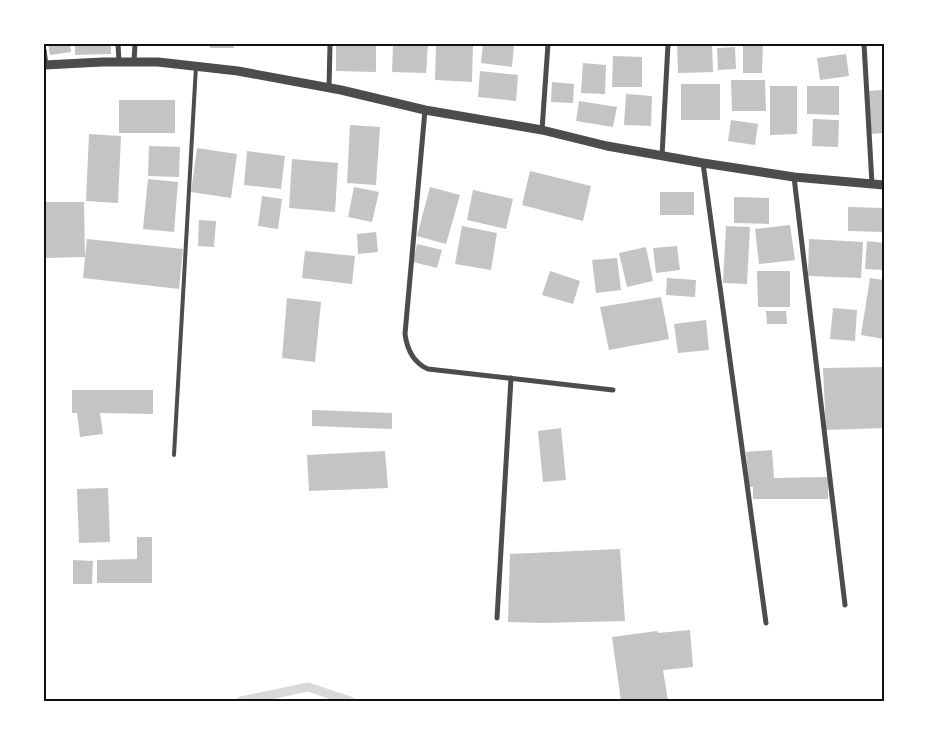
<svg xmlns="http://www.w3.org/2000/svg" width="928" height="745" font-family="'Source Sans 3',sans-serif">
  <style>
    .lines { fill: none; stroke-linecap: round; stroke-linejoin: round }
    .stream { stroke: #d9d9d9; stroke-width: 9 }
    .building { fill: #c4c4c4 }
    .service { stroke: #4c4c4c; stroke-width: 4 }
    .minor { stroke: #4c4c4c; stroke-width: 5 }
    .tertiary { stroke: #4c4c4c; stroke-width: 9 }
    .neatline { fill: none; stroke: #111; stroke-width: 2 }
  </style>
  <rect width="100%" height="100%" fill="#fff"/>
  <g class="lines">
    <path class="stream" d="M241 701 308 687 350 701"/>
  </g>
  <g class="building">
    <path d="M48 44H70L71 52 50 55Z"/>
    <path d="M75 44H111V54L75 55Z"/>
    <rect x="210" y="44" width="24" height="4"/>
    <path d="M336 44H376V72L336 71Z"/>
    <path d="M393 44H428L426 73 392 72Z"/>
    <path d="M436 44H473L472 82 435 80Z"/>
    <path d="M483 44H514L512 67 481 63Z"/>
    <path d="M677 44H712L713 72 678 73Z"/>
    <path d="M743 44H763L762 73H743Z"/>
    <path d="M735 47 736 69 718 70 717 48Z"/>
    <path d="M846 54 849 76 820 80 817 58Z"/>
    <path d="M613 56 642 57V87H612Z"/>
    <path d="M583 63 606 65 605 94 581 93Z"/>
    <path d="M480 71 518 75 516 101 478 97Z"/>
    <path d="M731 80H765L766 111H732Z"/>
    <path d="M552 82 574 84 573 103 551 102Z"/>
    <rect x="681" y="84" width="39" height="36"/>
    <path d="M770 86H797V134L770 135Z"/>
    <path d="M807 86H839V115L807 114Z"/>
    <path d="M884 90V133L869 134 868 91Z"/>
    <path d="M626 94 652 96 651 126 624 125Z"/>
    <rect x="119" y="100" width="56" height="33"/>
    <path d="M579 101 617 107 613 127 576 121Z"/>
    <path d="M813 119 839 120 838 147 812 146Z"/>
    <path d="M731 120 758 124 755 145 728 141Z"/>
    <path d="M350 125 380 127 376 185 347 183Z"/>
    <path d="M89 134 121 136 118 203 86 201Z"/>
    <path d="M149 146 180 147 179 177 148 176Z"/>
    <path d="M197 148 237 154 231 198 191 192Z"/>
    <path d="M247 151 285 156 281 189 244 185Z"/>
    <path d="M292 159 338 163 335 212 289 208Z"/>
    <path d="M530 171 591 186 583 221 522 205Z"/>
    <path d="M148 179 178 182 174 232 143 229Z"/>
    <path d="M354 187 379 192 372 222 348 217Z"/>
    <path d="M430 187 460 195 446 244 417 236Z"/>
    <path d="M473 190 513 199 506 229 467 220Z"/>
    <rect x="660" y="192" width="34" height="23"/>
    <path d="M262 196 282 199 278 229 258 226Z"/>
    <path d="M734 197 769 198V224L734 223Z"/>
    <path d="M44 202H84L85 257 87 239 183 249 179 289 83 278 85 257 44 258Z"/>
    <path d="M848 207 884 208V232L848 231Z"/>
    <path d="M199 220 216 221 214 247 198 246Z"/>
    <path d="M790 225 795 260 759 264 755 229Z"/>
    <path d="M462 226 497 233 491 270 455 264Z"/>
    <path d="M726 226 750 227 747 284 723 283Z"/>
    <path d="M376 232 378 252 358 254 357 234Z"/>
    <path d="M809 239 863 242 861 278 808 276Z"/>
    <path d="M867 241 884 243V270L865 269Z"/>
    <path d="M417 244 442 250 437 268 413 262Z"/>
    <path d="M677 246 680 270 656 273 653 248Z"/>
    <path d="M646 247 653 281 627 287 619 253Z"/>
    <path d="M305 251 355 256 352 284 302 278Z"/>
    <path d="M617 258 621 290 596 293 592 260Z"/>
    <path d="M550 271 580 281 573 304 542 295Z"/>
    <path d="M757 271H790V307H758Z"/>
    <path d="M667 278 696 280 695 297 666 295Z"/>
    <path d="M870 278 884 280V339L861 335Z"/>
    <path d="M661 297 669 339 609 350 600 307Z"/>
    <path d="M287 298 321 302 315 362 282 358Z"/>
    <path d="M833 308 857 310 855 341 830 339Z"/>
    <path d="M766 311H786L787 324H767Z"/>
    <path d="M706 320 709 350 678 353 674 324Z"/>
    <path d="M884 367V428L826 430 823 368Z"/>
    <path d="M72 390H153V414L100 413 103 434 80 437 77 413H72Z"/>
    <path d="M312 410 392 413V429L312 426Z"/>
    <path d="M561 428 566 480 543 482 538 431Z"/>
    <path d="M772 450 774 478 828 477V499H753V487H749L746 452Z"/>
    <path d="M385 451 388 488 309 491 307 455Z"/>
    <path d="M108 488 110 542 79 543 77 489Z"/>
    <path d="M137 537H152V583H97V560L137 559Z"/>
    <path d="M620 549 625 621 540 623 508 622 510 554Z"/>
    <path d="M73 560 93 561 92 584H73Z"/>
    <path d="M690 630 693 667 663 670 668 701H621L612 637 657 631 658 633Z"/>
  </g>
  <g class="lines">
    <path class="service" d="M174 455 196 66"/>
    <g class="minor">
      <path d="M118 44 119 62"/>
      <path d="M864 44 872 184"/>
      <path d="M44 50 46 65"/>
      <path d="M134 62 135 44"/>
      <path d="M329 88 330 44"/>
      <path d="M425 110 405 334C407 349 414 363 428 369L613 390"/>
      <path d="M542 130 548 44"/>
      <path d="M662 156 668 44"/>
      <path d="M703 163 766 623"/>
      <path d="M794 177 845 605"/>
      <path d="M497 618 511 378"/>
    </g>
    <path class="tertiary" d="M44 65 103 62H158L238 71 341 90 425 110 542 130 607 146 703 163 794 177 884 185"/>
  </g>
  <rect width="928" height="745" fill="none" stroke="#ffffff" stroke-width="90"/>
  <rect x="45" y="45" width="838" height="655" class="neatline"/>
</svg>
